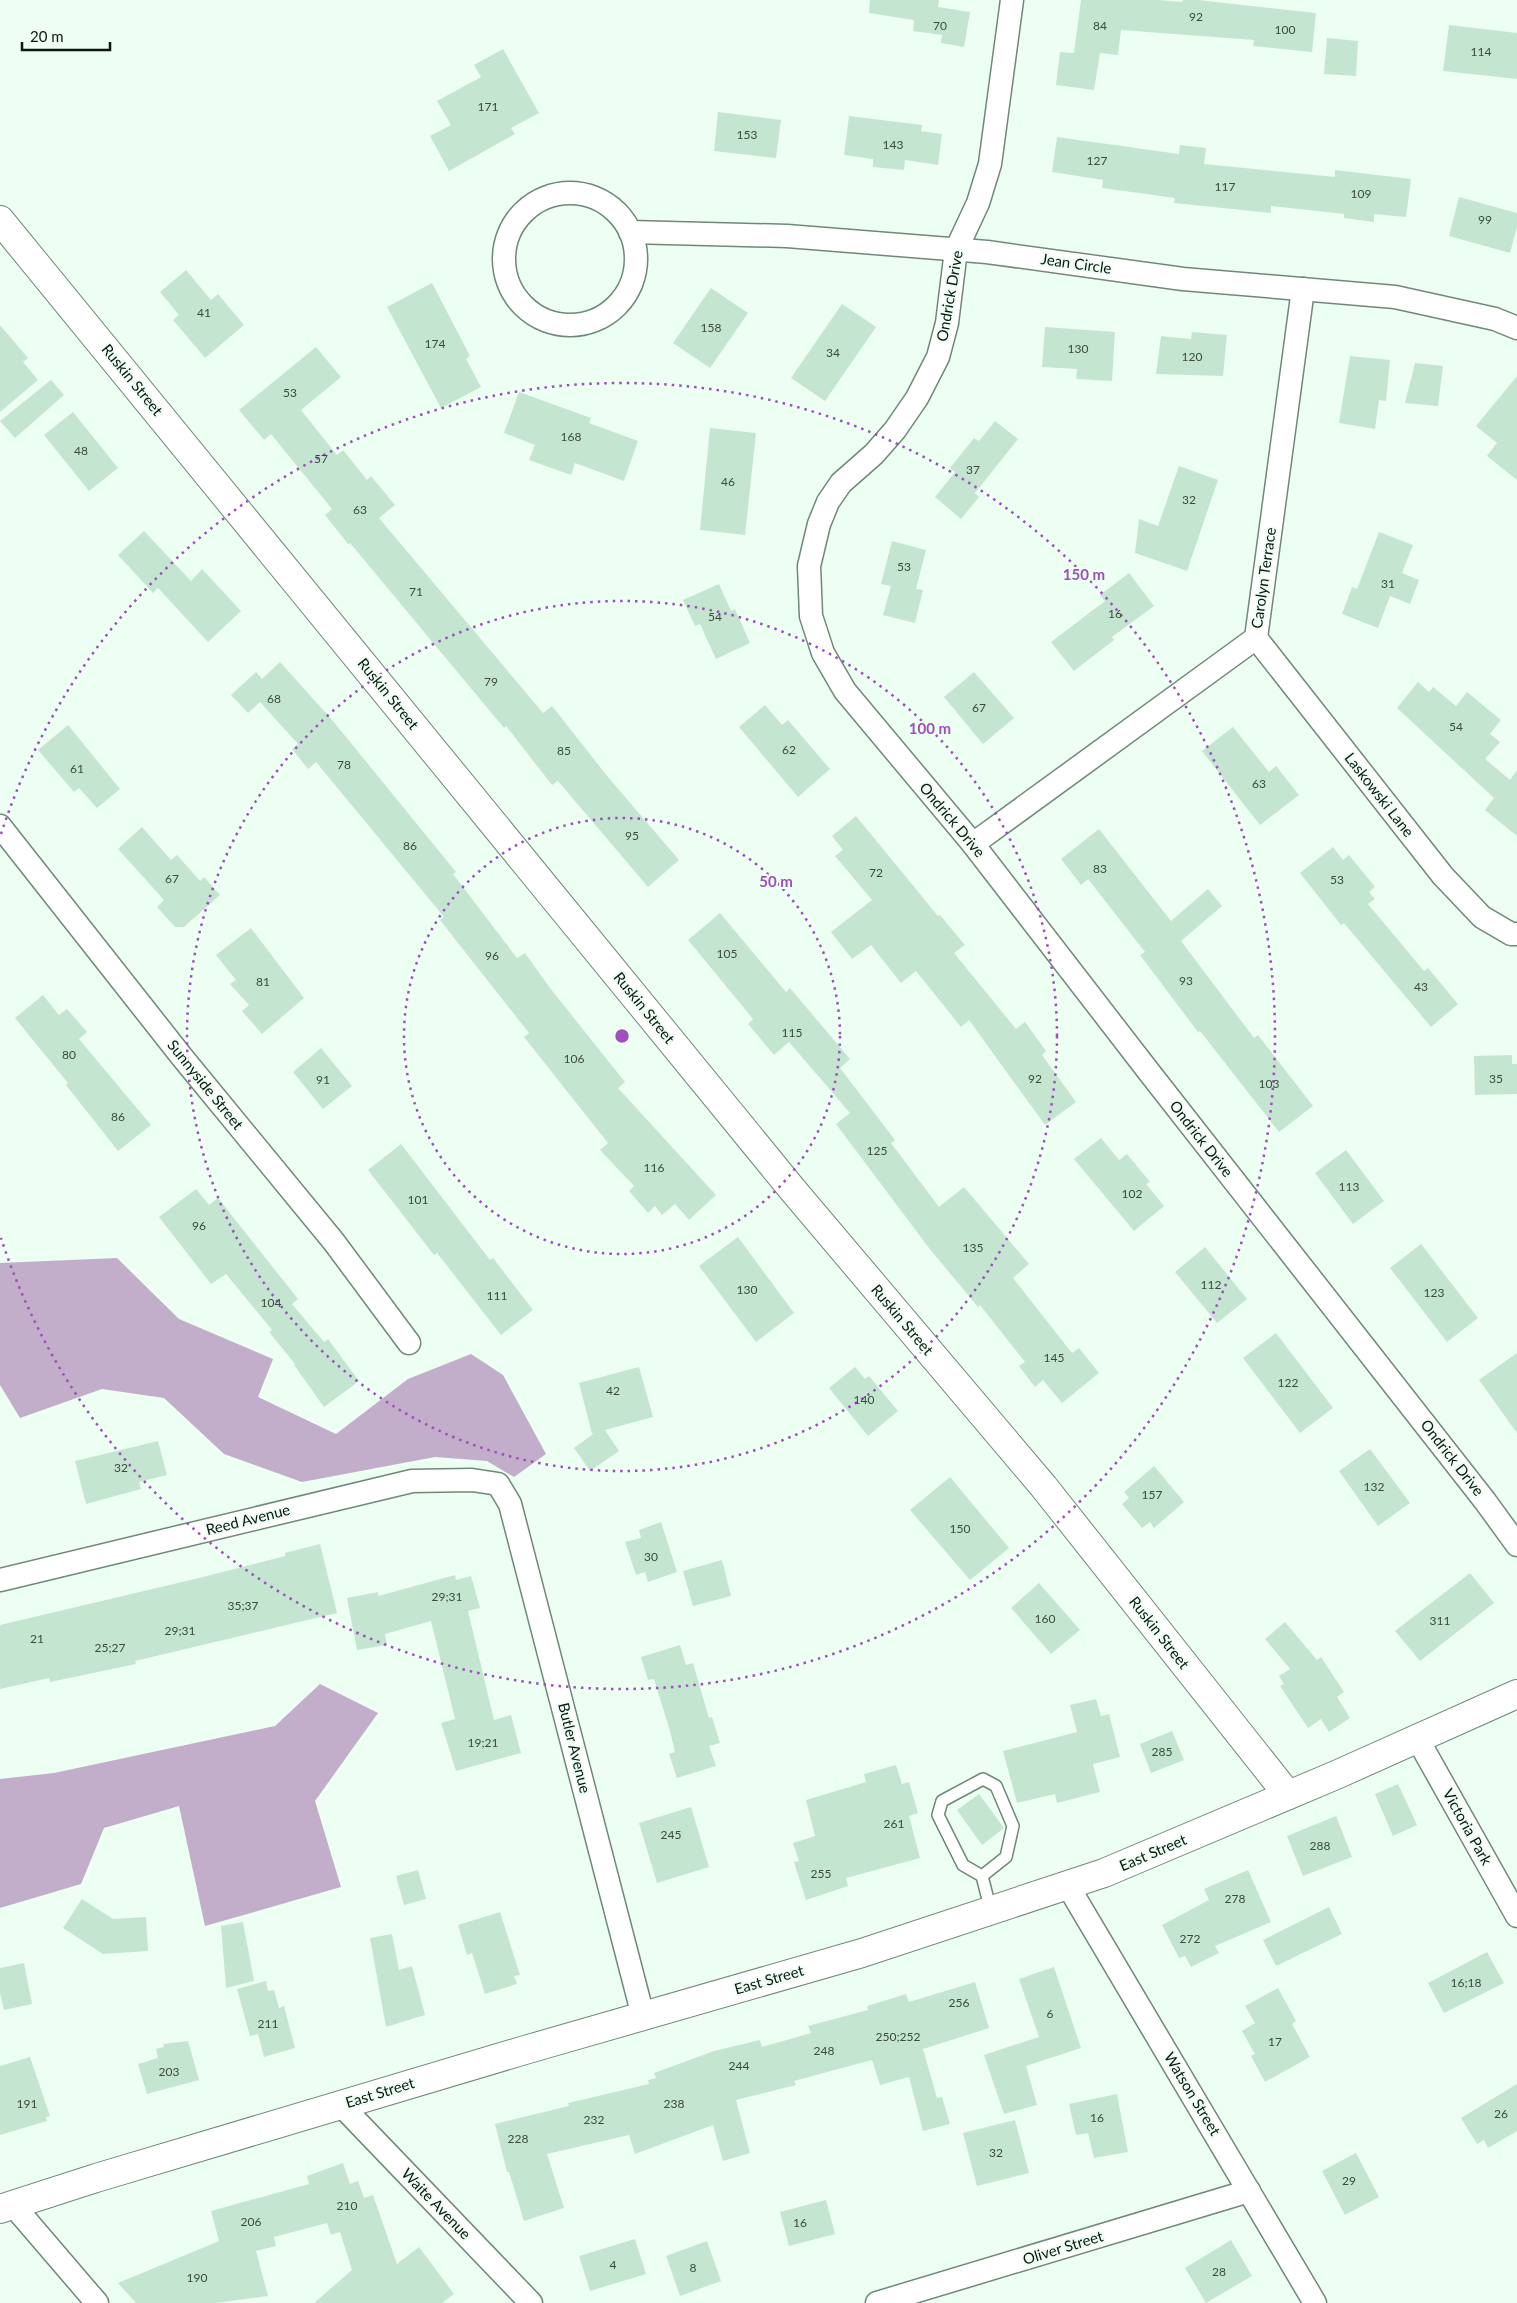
<svg xmlns="http://www.w3.org/2000/svg" width="1517" height="2303" font-family="Lato,sans-serif">
  <style>
    .forest { fill: #c2aeca }
    .building { fill: #c4e6d1 }
    .lines { fill: none; stroke-linecap: round; stroke-linejoin: round }
    .lane-casing { stroke: #6e8978; stroke-width: 14 }
    .street-casing { stroke: #6e8978; stroke-width: 25 }
    .secondary-casing { stroke: #6e8978; stroke-width: 30 }
    .lane { stroke: #fff; stroke-width: 11 }
    .street { stroke: #fff; stroke-width: 22 }
    .secondary { stroke: #fff; stroke-width: 28 }
    .ring { fill: none; stroke: #9f4ebd; stroke-width: 2.5; stroke-dasharray: 2.5 5 }
    .labels { text-anchor: middle; stroke-width: 4; stroke-linejoin: round; paint-order: stroke }
    .number-label { font-size: 12px; fill: #3a4a40 }
    .street-label { font-size: 15px; fill: #0c1610; stroke: #edfef3 }
    .centre { fill: #9f4ebd; stroke: #edfef3; stroke-width: 2.5 }
    .ring-label { font-size: 15px; text-anchor: middle; font-weight: bold; fill: #9f4ebd; stroke: #edfef3; stroke-width: 4; stroke-linejoin: round; paint-order: stroke }
  </style>
  <rect width="100%" height="100%" fill="#edfef3"/>
  <g class="forest">
    <path d="M117 1258 179 1319 273 1359 258 1397 336 1434 408 1379 471 1354 503 1375 546 1454 514 1477 487 1461 435 1457 302 1482 224 1454 164 1398 102 1389 20 1418 0 1385V1263Z"/>
    <path d="M320 1684 378 1713 315 1801 341 1887 205 1926 179 1806 104 1828 81 1884 0 1908V1779L54 1773 275 1726Z"/>
  </g>
  <g class="building">
    <path d="M870 0H939L938 7 970 12 964 47 941 43 942 35 913 31 914 20 869 13Z"/>
    <path d="M1081 0H1159L1182 2 1183 0H1198L1316 13 1312 52 1253 46 1254 40 1121 30 1118 55 1100 53 1094 90 1056 85 1060 52 1074 53Z"/>
    <path d="M1449 25 1517 33V79L1443 71Z"/>
    <path d="M1327 38 1358 41 1356 76 1324 74Z"/>
    <path d="M503 49 539 113 511 128 515 134 449 171 430 136 451 125 437 101 481 77 474 65Z"/>
    <path d="M718 112 781 120 776 158 714 151Z"/>
    <path d="M849 116 922 125 921 131 942 134 938 165 905 160 904 170 873 167V159L844 155Z"/>
    <path d="M1057 137 1179 154 1180 145 1206 148 1204 164 1335 177V170L1411 179 1406 217 1374 214V222L1344 218V214L1271 206V213L1174 203 1175 198 1102 188 1103 180 1052 172Z"/>
    <path d="M1459 197 1517 213V227L1510 253 1449 236Z"/>
    <path d="M186 270 211 300 218 294 244 325 205 358 173 320 179 315 160 292Z"/>
    <path d="M432 283 470 356 466 359 481 387 441 408 387 307Z"/>
    <path d="M711 288 748 313 710 368 673 343Z"/>
    <path d="M842 304 876 327 825 401 791 378Z"/>
    <path d="M0 325 28 358 23 362 38 380 0 412Z"/>
    <path d="M1045 327 1115 332 1112 381 1076 379 1077 369 1042 367Z"/>
    <path d="M1192 332 1227 335 1223 376 1156 374 1161 336 1191 339Z"/>
    <path d="M316 347 341 377 301 410 337 455 343 450 367 480 371 476 395 505 379 518 543 713 552 706 608 777 679 860 648 887 558 781 552 785 506 726 504 728 350 543 348 544 325 515 332 509 271 434 264 440 239 410Z"/>
    <path d="M1350 356 1390 360 1386 401 1379 400 1375 429 1339 423Z"/>
    <path d="M1415 363 1443 366 1438 406 1405 403Z"/>
    <path d="M1517 376V480L1487 456 1497 443 1476 426Z"/>
    <path d="M51 380 64 395 15 438 0 421Z"/>
    <path d="M519 392 591 418 589 423 638 441 624 481 575 463 571 475 529 460 535 445 504 433Z"/>
    <path d="M73 412 118 468 89 491 44 435Z"/>
    <path d="M995 421 1018 439 975 493 979 497 961 519 935 497 955 472 950 468 974 438 979 441Z"/>
    <path d="M710 428 756 433 745 535 700 530Z"/>
    <path d="M1179 466 1218 480 1187 571 1135 553 1139 519 1158 526Z"/>
    <path d="M144 531 191 581 202 569 241 611 208 642 158 588 153 593 118 555Z"/>
    <path d="M1379 532 1413 545 1402 573 1419 580 1410 604 1390 596 1378 628 1342 614 1352 587 1357 589Z"/>
    <path d="M892 541 926 550 916 589 923 590 915 623 883 615 891 586 881 584Z"/>
    <path d="M1129 573 1154 606 1112 637 1114 640 1074 671 1051 642 1105 601 1100 595Z"/>
    <path d="M719 584 731 611 735 609 750 643 716 659 700 624 695 626 683 600Z"/>
    <path d="M280 662 333 721 456 872 453 874 517 958 525 953 550 988 625 1082 618 1088 716 1195 689 1220 675 1204 662 1215 655 1206 648 1213 629 1191 634 1186 600 1150 608 1143 524 1037 529 1033 440 920 444 917 316 762 308 769 292 749 298 744 260 702 248 713 231 695 256 672 262 679Z"/>
    <path d="M974 672 1014 718 983 744 944 697Z"/>
    <path d="M1418 682 1429 692 1433 687 1456 706 1467 692 1501 720 1490 734 1500 742 1485 759 1510 780 1517 770V836L1485 810 1494 798 1397 708Z"/>
    <path d="M765 705 782 725 788 720 830 769 798 797 739 727Z"/>
    <path d="M68 725 120 789 97 808 79 788 74 792 38 750Z"/>
    <path d="M1233 727 1269 772 1276 766 1299 795 1260 825 1202 751Z"/>
    <path d="M856 816 938 916 940 915 965 945 954 953 1016 1029 1025 1022 1046 1051 1042 1055 1076 1102 1045 1125 969 1020 961 1027 916 971 901 983 871 945 852 959 831 932 872 900 835 856 843 850 832 836Z"/>
    <path d="M142 827 171 860 177 855 200 881 204 877 220 895 184 927H175L157 907 164 900 118 849Z"/>
    <path d="M1099 829 1171 921 1208 889 1222 906 1181 941 1254 1038 1258 1035 1313 1106 1279 1132 1200 1031 1198 1032 1140 955 1145 952 1088 879 1081 885 1061 859Z"/>
    <path d="M1333 847 1343 860 1349 855 1375 887 1369 892 1375 899 1368 904 1424 971 1428 968 1458 1004 1431 1027 1344 923 1341 925 1300 873Z"/>
    <path d="M720 913 786 992 790 988 850 1059 840 1068 895 1140 891 1143 939 1207 964 1187 1029 1264 1013 1278 1072 1353 1079 1348 1099 1373 1062 1403 1043 1380 1035 1387 1019 1366 1025 1362 980 1305 978 1307 929 1248 836 1124 850 1113 789 1042 774 1055 748 1024 753 1019 688 940Z"/>
    <path d="M251 928 304 998 262 1034 242 1011 249 1005 230 984 236 980 216 955Z"/>
    <path d="M43 995 59 1015 67 1009 87 1032 79 1039 151 1125 118 1151 66 1085 68 1083 15 1018Z"/>
    <path d="M321 1048 352 1086 323 1109 293 1072Z"/>
    <path d="M1512 1055V1064H1517V1094L1475 1095 1474 1056Z"/>
    <path d="M1101 1138 1119 1160 1127 1154 1150 1182 1146 1184 1164 1206 1134 1231 1074 1159Z"/>
    <path d="M401 1144 490 1260 493 1258 533 1310 501 1335 437 1253 434 1255 368 1170Z"/>
    <path d="M1346 1150 1384 1201 1353 1224 1315 1173Z"/>
    <path d="M196 1189 209 1205 218 1198 298 1299 292 1304 324 1342 328 1339 359 1381 324 1407 294 1365 295 1364 269 1332 272 1330 226 1274 211 1284 159 1217Z"/>
    <path d="M738 1237 794 1313 756 1342 699 1266Z"/>
    <path d="M1421 1244 1478 1318 1447 1342 1390 1268Z"/>
    <path d="M1205 1247 1247 1299 1217 1323 1175 1272Z"/>
    <path d="M1276 1333 1333 1408 1300 1433 1243 1358Z"/>
    <path d="M1517 1353V1433L1479 1380Z"/>
    <path d="M639 1367 653 1417 605 1430 619 1451 590 1471 574 1448 596 1432 592 1434 579 1383Z"/>
    <path d="M855 1367 865 1379 869 1376 898 1411 868 1436 829 1388Z"/>
    <path d="M158 1441 167 1475 139 1482 141 1489 86 1504 75 1461Z"/>
    <path d="M1370 1449 1410 1503 1378 1526 1339 1471Z"/>
    <path d="M1154 1466 1184 1502 1154 1528 1150 1522 1142 1528 1122 1504 1129 1498 1124 1492Z"/>
    <path d="M950 1477 1009 1548 970 1580 910 1510Z"/>
    <path d="M661 1522 677 1572 648 1582 645 1572 636 1575 625 1542 641 1538 639 1530Z"/>
    <path d="M320 1544 337 1613 135 1661 136 1664 50 1682 49 1678 0 1689V1625L199 1578 285 1556V1553Z"/>
    <path d="M722 1560 731 1596 693 1606 683 1571Z"/>
    <path d="M1470 1573 1494 1603 1420 1661 1395 1631Z"/>
    <path d="M455 1575 456 1580 471 1576 480 1608 468 1611 494 1720 511 1715 521 1753 456 1771 441 1723 455 1719 431 1621 385 1634 387 1645 357 1650 347 1598 378 1592V1596Z"/>
    <path d="M1039 1583 1080 1630 1051 1654 1011 1608Z"/>
    <path d="M1285 1622 1317 1660 1321 1657 1344 1692 1337 1697 1350 1718 1329 1732 1321 1719 1308 1728 1280 1686 1284 1684 1279 1676 1290 1669 1265 1639Z"/>
    <path d="M680 1645 686 1665 693 1663 709 1718 712 1717 720 1743 709 1746 716 1766 677 1778 669 1754 675 1752 670 1731 654 1679 648 1680 641 1657Z"/>
    <path d="M1096 1699 1101 1716 1109 1714 1120 1757 1093 1764 1100 1792 1057 1803 1055 1794 1017 1803 1003 1751 1077 1732 1070 1705Z"/>
    <path d="M1172 1731 1184 1760 1151 1773 1140 1744Z"/>
    <path d="M896 1765 902 1784 909 1782 918 1813 909 1816 920 1858 846 1878 848 1886 806 1900 794 1862 799 1861 793 1843 815 1836 806 1800 866 1782 864 1774Z"/>
    <path d="M1398 1784 1417 1825 1393 1836 1375 1794Z"/>
    <path d="M979 1794 1004 1828 982 1845 957 1810Z"/>
    <path d="M691 1807 709 1867 657 1883 639 1823Z"/>
    <path d="M1336 1816 1352 1857 1303 1876 1287 1836Z"/>
    <path d="M418 1870 426 1899 404 1905 396 1876Z"/>
    <path d="M1248 1870 1271 1922 1215 1946 1219 1953 1191 1967 1185 1956 1179 1958 1162 1925 1209 1900 1204 1889Z"/>
    <path d="M82 1899 113 1919 146 1917 148 1951 103 1954 63 1928Z"/>
    <path d="M1329 1907 1342 1934 1276 1966 1263 1940Z"/>
    <path d="M500 1912 520 1975 514 1976 517 1984 485 1994 472 1953 467 1955 458 1925Z"/>
    <path d="M243 1922 254 1981 226 1988 221 1926Z"/>
    <path d="M392 1934 399 1970 412 1966 425 2015 386 2027 370 1938Z"/>
    <path d="M1487 1952 1504 1983 1444 2013 1428 1983Z"/>
    <path d="M24 1963 32 2004 4 2010 0 1993V1968Z"/>
    <path d="M1054 1967 1081 2048 1026 2066 1037 2105 1004 2114 984 2055 1039 2037 1019 1979Z"/>
    <path d="M266 1981 268 1991 274 1990 279 2008 284 2006 295 2048 264 2057 258 2034 250 2036 237 1989Z"/>
    <path d="M975 1982 989 2028 923 2049 937 2098 942 2097 950 2124 923 2131 909 2077 880 2085 872 2060 794 2081 796 2085 736 2100 750 2153 723 2161 713 2125 635 2154 629 2135 547 2154 564 2208 524 2221 509 2172H507L495 2124 569 2106 568 2103 649 2084 648 2080 656 2078 654 2073 714 2051 760 2040 762 2047 811 2033 808 2026 868 2010 867 2006 906 1994 909 2002Z"/>
    <path d="M1278 1988 1296 2021 1292 2024 1310 2057 1265 2082 1251 2056 1255 2054 1242 2031 1255 2023 1245 2006Z"/>
    <path d="M188 2041 199 2080 147 2094 138 2064 158 2058 156 2049 164 2047 163 2044Z"/>
    <path d="M30 2057 50 2116 46 2117 47 2121 0 2135V2066Z"/>
    <path d="M1517 2084V2131L1488 2148 1484 2140 1477 2144 1461 2118Z"/>
    <path d="M1117 2094 1128 2152 1094 2158 1088 2133 1076 2135 1069 2104Z"/>
    <path d="M1015 2120 1029 2173 977 2186 963 2133Z"/>
    <path d="M1356 2153 1379 2197 1345 2215 1322 2171Z"/>
    <path d="M343 2163 350 2184 358 2181 364 2198 373 2195 397 2264 419 2247 454 2294 442 2303H314L352 2270 340 2232 331 2235 327 2223 274 2237 276 2246 256 2251 268 2296 216 2303H136L118 2283 219 2241 211 2211 309 2184 307 2176Z"/>
    <path d="M826 2200 835 2234 789 2246 780 2212Z"/>
    <path d="M635 2239 646 2274 590 2291 579 2256Z"/>
    <path d="M1231 2240 1252 2276 1206 2303 1185 2268Z"/>
    <path d="M707 2241 721 2281 680 2296 666 2256Z"/>
  </g>
  <g class="lines">
    <defs>
      <path id="lane" d="M982 1876 1006 1857 1013 1826 996 1786 983 1779 942 1801 938 1815 963 1865 982 1876 991 1911"/>
      <g id="street">
        <path d="M1012 0 990 164 978 203 956 250 947 323 938 357 917 398 895 430 874 454 841 483 828 502 819 524 809 566 811 616 823 653 845 691 973 844 1149 1072 1485 1501 1517 1545"/>
        <circle cx="570" cy="259" r="66"/>
        <path d="M630 232 787 236 987 252 1183 279 1395 297 1495 319 1517 328"/>
        <path d="M1256 638 1443 876 1482 917 1511 934H1517"/>
        <path d="M0 826 182 1057 334 1242 409 1343"/>
        <path d="M973 844 1256 638 1303 289"/>
        <path d="M0 1580 412 1481 472 1480 498 1484 510 1504 643 2016"/>
        <path d="M1417 1738 1517 1916"/>
        <path d="M1068 1886 1315 2303"/>
        <path d="M341 2105 531 2303"/>
        <path d="M13 2205 97 2303"/>
        <path d="M877 2303 1249 2191"/>
      </g>
      <g id="secondary">
        <path d="M0 220 792 1189 1044 1487 1288 1795"/>
        <path d="M0 2209 96 2178 525 2050 862 1953 1104 1873 1336 1775 1517 1694"/>
      </g>
    </defs>
    <use href="#lane" class="lane-casing"/>
    <use href="#street" class="street-casing"/>
    <use href="#secondary" class="secondary-casing"/>
    <use href="#lane" class="lane"/>
    <use href="#street" class="street"/>
    <use href="#secondary" class="secondary"/>
  </g>
  <g class="ring">
    <circle cx="622" cy="1036" r="218"/>
    <circle cx="622" cy="1036" r="435"/>
    <path d="M1 834A653 653 0 1 1 1 1238"/>
  </g>
  <g class="labels">
    <g class="number-label">
      <text x="1196" y="21">92</text>
      <text x="940" y="30">70</text>
      <text x="1100" y="30">84</text>
      <text x="1285" y="34">100</text>
      <text x="1481" y="56">114</text>
      <text x="488" y="111">171</text>
      <text x="747" y="139">153</text>
      <text x="893" y="149">143</text>
      <text x="1097" y="165">127</text>
      <text x="1225" y="191">117</text>
      <text x="1361" y="198">109</text>
      <text x="1485" y="224">99</text>
      <text x="204" y="317">41</text>
      <text x="711" y="332">158</text>
      <text x="435" y="348">174</text>
      <text x="1078" y="353">130</text>
      <text x="833" y="357">34</text>
      <text x="1192" y="361">120</text>
      <text x="290" y="397">53</text>
      <text x="571" y="441">168</text>
      <text x="81" y="455">48</text>
      <text x="321" y="463">57</text>
      <text x="973" y="474">37</text>
      <text x="728" y="486">46</text>
      <text x="1189" y="504">32</text>
      <text x="360" y="514">63</text>
      <text x="904" y="571">53</text>
      <text x="1388" y="588">31</text>
      <text x="416" y="596">71</text>
      <text x="1115" y="618">16</text>
      <text x="715" y="621">54</text>
      <text x="491" y="686">79</text>
      <text x="274" y="703">68</text>
      <text x="979" y="712">67</text>
      <text x="1456" y="731">54</text>
      <text x="789" y="754">62</text>
      <text x="564" y="755">85</text>
      <text x="344" y="769">78</text>
      <text x="77" y="773">61</text>
      <text x="1259" y="788">63</text>
      <text x="632" y="840">95</text>
      <text x="410" y="850">86</text>
      <text x="1100" y="873">83</text>
      <text x="876" y="877">72</text>
      <text x="172" y="883">67</text>
      <text x="1337" y="884">53</text>
      <text x="727" y="958">105</text>
      <text x="492" y="960">96</text>
      <text x="1186" y="985">93</text>
      <text x="263" y="986">81</text>
      <text x="1421" y="991">43</text>
      <text x="792" y="1037">115</text>
      <text x="69" y="1059">80</text>
      <text x="574" y="1063">106</text>
      <text x="1035" y="1083">92</text>
      <text x="1496" y="1083">35</text>
      <text x="323" y="1084">91</text>
      <text x="1269" y="1088">103</text>
      <text x="118" y="1121">86</text>
      <text x="877" y="1155">125</text>
      <text x="654" y="1172">116</text>
      <text x="1349" y="1191">113</text>
      <text x="1132" y="1198">102</text>
      <text x="418" y="1204">101</text>
      <text x="199" y="1230">96</text>
      <text x="973" y="1252">135</text>
      <text x="1211" y="1289">112</text>
      <text x="747" y="1294">130</text>
      <text x="1434" y="1297">123</text>
      <text x="497" y="1300">111</text>
      <text x="271" y="1307">104</text>
      <text x="1054" y="1362">145</text>
      <text x="1288" y="1387">122</text>
      <text x="613" y="1395">42</text>
      <text x="864" y="1404">140</text>
      <text x="121" y="1472">32</text>
      <text x="1374" y="1491">132</text>
      <text x="1152" y="1499">157</text>
      <text x="960" y="1533">150</text>
      <text x="651" y="1561">30</text>
      <text x="447" y="1601">29;31</text>
      <text x="243" y="1610">35;37</text>
      <text x="1045" y="1623">160</text>
      <text x="1440" y="1625">311</text>
      <text x="180" y="1635">29;31</text>
      <text x="37" y="1643">21</text>
      <text x="110" y="1652">25;27</text>
      <text x="483" y="1747">19;21</text>
      <text x="1162" y="1756">285</text>
      <text x="894" y="1828">261</text>
      <text x="671" y="1839">245</text>
      <text x="1320" y="1850">288</text>
      <text x="821" y="1878">255</text>
      <text x="1235" y="1903">278</text>
      <text x="1190" y="1943">272</text>
      <text x="1466" y="1987">16;18</text>
      <text x="959" y="2007">256</text>
      <text x="1050" y="2018">6</text>
      <text x="268" y="2028">211</text>
      <text x="898" y="2041">250;252</text>
      <text x="1275" y="2046">17</text>
      <text x="824" y="2055">248</text>
      <text x="739" y="2070">244</text>
      <text x="169" y="2076">203</text>
      <text x="27" y="2108">191</text>
      <text x="674" y="2108">238</text>
      <text x="1501" y="2118">26</text>
      <text x="1097" y="2122">16</text>
      <text x="594" y="2124">232</text>
      <text x="518" y="2143">228</text>
      <text x="996" y="2157">32</text>
      <text x="1349" y="2185">29</text>
      <text x="347" y="2210">210</text>
      <text x="251" y="2226">206</text>
      <text x="800" y="2227">16</text>
      <text x="613" y="2269">4</text>
      <text x="693" y="2272">8</text>
      <text x="1219" y="2276">28</text>
      <text x="197" y="2282">190</text>
    </g>
    <g class="street-label">
      <text transform="translate(1076 264) rotate(8)" y="5">Jean Circle</text>
      <text transform="translate(950 296) rotate(-80)" y="5">Ondrick Drive</text>
      <text transform="translate(132 380) rotate(51)" y="5">Ruskin Street</text>
      <text transform="translate(1264 578) rotate(-82)" y="5">Carolyn Terrace</text>
      <text transform="translate(388 694) rotate(51)" y="5">Ruskin Street</text>
      <text transform="translate(1379 795) rotate(52)" y="5">Laskowski Lane</text>
      <text transform="translate(952 820) rotate(50)" y="5">Ondrick Drive</text>
      <text transform="translate(644 1008) rotate(51)" y="5">Ruskin Street</text>
      <text transform="translate(205 1085) rotate(51)" y="5">Sunnyside Street</text>
      <text transform="translate(1201 1139) rotate(52)" y="5">Ondrick Drive</text>
      <text transform="translate(902 1320) rotate(50)" y="5">Ruskin Street</text>
      <text transform="translate(1452 1458) rotate(52)" y="5">Ondrick Drive</text>
      <text transform="translate(248 1520) rotate(-14)" y="5">Reed Avenue</text>
      <text transform="translate(1159 1633) rotate(52)" y="5">Ruskin Street</text>
      <text transform="translate(574 1748) rotate(76)" y="5">Butler Avenue</text>
      <text transform="translate(1467 1827) rotate(61)" y="5">Victoria Park</text>
      <text transform="translate(1153 1853) rotate(-23)" y="5">East Street</text>
      <text transform="translate(769 1980) rotate(-16)" y="5">East Street</text>
      <text transform="translate(380 2093) rotate(-17)" y="5">East Street</text>
      <text transform="translate(1192 2094) rotate(59)" y="5">Watson Street</text>
      <text transform="translate(436 2204) rotate(46)" y="5">Waite Avenue</text>
      <text transform="translate(1063 2248) rotate(-17)" y="5">Oliver Street</text>
    </g>
  </g>
  <circle cx="622" cy="1036" r="8" class="centre"/>
  <g class="ring-label">
    <text x="1084" y="580">150 m</text>
    <text x="930" y="734">100 m</text>
    <text x="776" y="887">50 m</text>
  </g>
  <path d="M22 42v8h88v-8" fill="none" stroke="#0c1610" stroke-width="2.5"/>
  <text x="30" y="42" font-size="15" fill="#0c1610" stroke="#edfef3" stroke-width="4" paint-order="stroke">20 m</text>
</svg>
